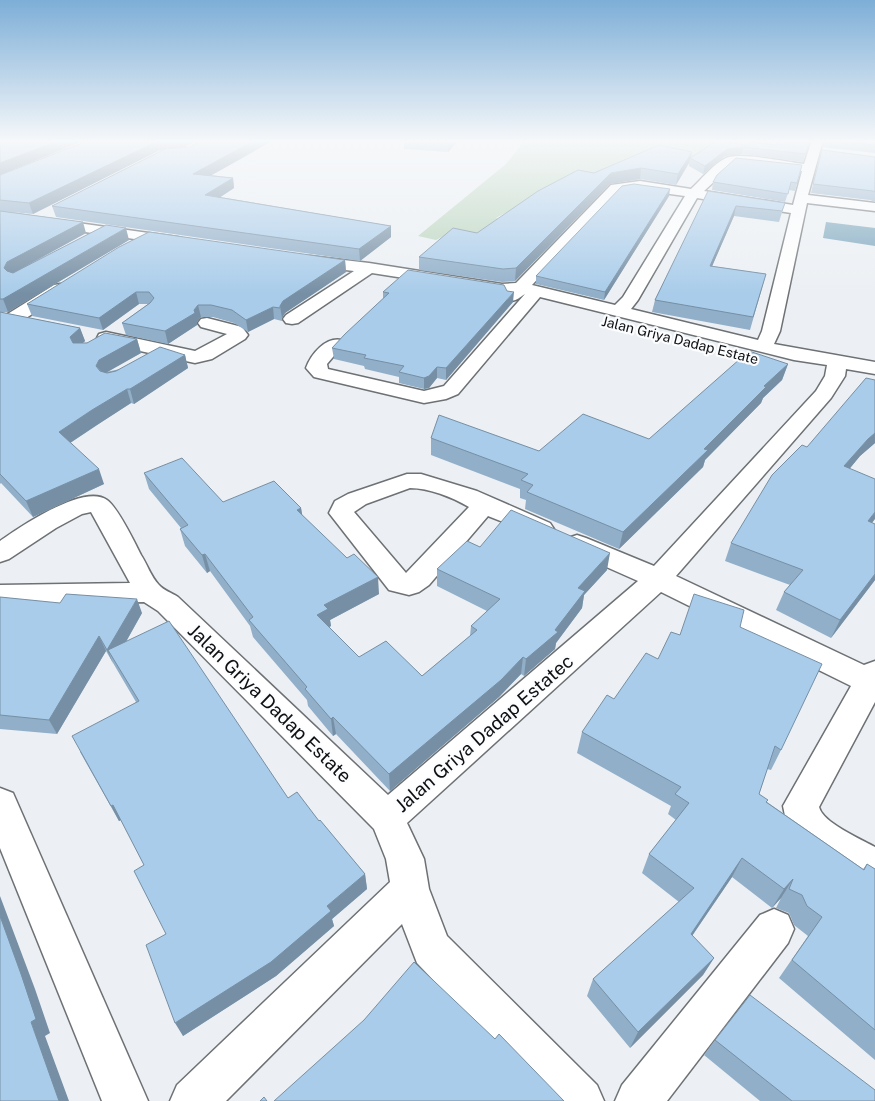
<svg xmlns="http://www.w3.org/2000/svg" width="875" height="1101" font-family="'Public Sans',sans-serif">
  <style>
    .green { fill: #bad5bc }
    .water { fill: #7ca6bd }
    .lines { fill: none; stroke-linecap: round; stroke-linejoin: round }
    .minor-casing { stroke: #6d7174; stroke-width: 3 }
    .minor { fill: #fff; fill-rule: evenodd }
    .wall { fill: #91afc9 }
    .shaded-wall { fill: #768fa4 }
    .building { fill: #a9ccea; stroke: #768fa4 }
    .labels { text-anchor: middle; stroke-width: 4.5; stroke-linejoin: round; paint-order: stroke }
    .far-street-label { font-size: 14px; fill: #0f1012; stroke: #fcfdff }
    .near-street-label { font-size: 19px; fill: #0f1012; stroke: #fcfdff }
  </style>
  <rect width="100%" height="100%" fill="#ecf0f4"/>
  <path class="green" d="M525 140H772L768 152 745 150 622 175 621 184 616 187 569 178 496 218 557 232 444 236 436 240 418 236 506 164Z"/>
  <path class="water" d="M826 222 875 228V246L823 238Z"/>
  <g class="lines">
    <defs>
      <g id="minor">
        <path d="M812 140H823L808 195 875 203V211L807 203 780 331 774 344 875 362V374L846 369 845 376 831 398 676 576 864 665 875 661V702L819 807C823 823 861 839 875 847V886C853 878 804 851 791 832 786 824 785 815 783 806L851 686 661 592 407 823 424 859 429 889 447 936 597 1085 604 1101H549L417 963 402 924 226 1101H170L177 1085 390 882 386 859 374 829 158 611 144 602 0 605V585L130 583 91 512 82 514 56 528 9 559 0 562V541C20 527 84 483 107 500 118 508 134 541 141 555 147 564 151 577 159 585 163 590 172 593 178 597L388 795 638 581 568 550 564 544 568 538 577 535 586 538 654 566 816 391 825 376 827 365 794 360 540 297 458 394 446 399 424 403 314 377 306 368C311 354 326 336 342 340L344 344 327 364 328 369 424 391 444 386 525 294C518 298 517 302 507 300L505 296 506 294 372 273 298 323 292 324 286 323 283 319 286 315 354 271 310 266 305 264 302 261 305 258 310 256 369 263 502 284 516 283 611 185 640 181 691 189C701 180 713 164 726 158 741 152 787 162 804 164ZM733 164H742L802 171 793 205 704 191ZM633 189 685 196 623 297 615 305 532 285 620 191ZM697 198 791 213 762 331 758 340 631 309 638 300Z"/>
        <path d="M0 212 177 237 182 238 184 241 182 244 177 245 0 220Z"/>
        <path d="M60 284 66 285 68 289 66 293 18 323 12 324 6 323 3 319 6 315 54 285Z"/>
        <path d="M207 318 242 327 248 335 245 339 212 359 195 363 99 342 97 338 99 334 106 332 195 351 227 334 201 327 198 323 201 319Z"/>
        <path d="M407 474H421L477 491 550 523 554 529 550 535 541 537 488 516 429 585 419 592 409 595 389 590 329 513 335 501 348 494ZM410 488C429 488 452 497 469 507L406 573 354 512 366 504Z"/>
        <path d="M0 788 13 793 148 1101H102L0 848Z"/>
        <path d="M774 909 788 915 794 929 788 943 667 1101H615L622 1085 760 915Z"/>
      </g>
    </defs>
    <use href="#minor" class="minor-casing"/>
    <use href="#minor" class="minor"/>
  </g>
  <g class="wall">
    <path d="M138 140H198L185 147 211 175 233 178 234 188 220 197 391 226V237L360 261 56 217 52 206 163 150H160L33 214 0 211V175L150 142Z"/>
    <path d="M404 140H459L448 152 404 149Z"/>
    <path d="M810 140 803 162 742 154 725 156 703 174 689 166V163L676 185 640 179 610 184 515 281 502 282 419 270V257L477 233 594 173 692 152 691 158 749 146 776 145Z"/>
    <path d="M823 140H875V153L822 147Z"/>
    <path d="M875 157V202L870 200 811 193 819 158Z"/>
    <path d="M802 165 795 191 789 190 785 202 712 190 713 182Z"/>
    <path d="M708 191 785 203 779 222 734 216 712 266 766 274 750 330 652 312 655 300Z"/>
    <path d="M669 196 604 300 536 284V276Z"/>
    <path d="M0 211 86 233 18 271 129 240 8 312H0Z"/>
    <path d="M345 260 346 272 285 313 282 318V321L274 319 248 332 234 323 213 317H201L197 322V325L168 344 126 335 122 323 148 304H139L103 330 32 316 27 304Z"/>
    <path d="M383 292 513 302 446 380 437 378 429 388 424 389 399 383V377L365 369 364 366 334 359 332 348 383 299Z"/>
    <path d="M0 312 80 328 85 341 83 343 137 339 141 353 106 372 185 355 188 368 134 404 131 403 97 425 70 443 104 484 33 517 1 483 0 484Z"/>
    <path d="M788 364 782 380 763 398 761 403 705 460 703 467 619 549 525 509 526 500 520 498V489L431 455V438L539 451 649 439Z"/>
    <path d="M875 380V443L860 456 850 468 872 523 875 580 831 638 776 610 784 592 790 585 725 561 731 543 807 447Z"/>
    <path d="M144 473 223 502 301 508 302 515 379 594 330 620 331 626 329 627 359 657 422 676 470 636 471 626 487 611 437 586V569L480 547 607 570 584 595 582 608 556 643 555 649 524 676 521 674 499 697 390 791 336 734 333 736 308 706 307 700 253 637 250 626 210 571 207 573 185 546 180 529 181 528 149 489Z"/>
    <path d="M0 597 142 613 126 642 288 798 319 821 365 874 367 889 332 919 334 926 276 976 183 1036 166 934 144 865 121 820 119 821 80 752 136 702 106 651 57 734 0 729Z"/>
    <path d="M740 627 781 750 771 770 767 769 759 794 767 802 863 869 867 864 875 869V1060L779 978 808 936 794 925 789 913 776 908 781 898 772 908 732 877 692 936 714 958 703 975 630 1048 587 996 593 979 679 902 642 873 649 854 676 820 668 814 671 806 577 753 582 732 614 699 658 659 680 635Z"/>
    <path d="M715 1040 875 1101H760L704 1055Z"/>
  </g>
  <g class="shaded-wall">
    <path d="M60 140H86L0 175V163Z"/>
    <path d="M167 140H198L183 148 160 150 33 214 29 203 158 141Z"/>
    <path d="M255 140H274L196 184 193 174Z"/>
    <path d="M448 140H459L448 152Z"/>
    <path d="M744 147 742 154 725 156 703 174 705 166 727 149Z"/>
    <path d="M692 152 689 163 676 185 678 174Z"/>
    <path d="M641 168 640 179 610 184 515 281 516 268 611 173Z"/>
    <path d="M233 178 234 188 207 206 205 195Z"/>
    <path d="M670 189 669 196 604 300 605 292Z"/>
    <path d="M736 206 734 216 707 278 710 266Z"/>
    <path d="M83 222 86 233 11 274 8 280 4 268 7 262Z"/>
    <path d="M391 226V237L360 261 359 249Z"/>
    <path d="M126 228 129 240 8 312 3 299Z"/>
    <path d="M345 260 346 272 285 313 282 318 280 306 283 301Z"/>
    <path d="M136 292 139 304 103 330 99 318Z"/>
    <path d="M514 292 513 302 446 380V368Z"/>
    <path d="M198 305 201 317 197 322V325L168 344 165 331 194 310Z"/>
    <path d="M273 307 274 319 248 332 246 320Z"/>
    <path d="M80 328 85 341 74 351 70 337Z"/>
    <path d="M137 339 141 353 104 374 96 366 99 360Z"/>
    <path d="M185 355 188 368 134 404 130 389Z"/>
    <path d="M788 364 782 380 763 398 761 403 705 460 703 467 619 549 623 532 764 386Z"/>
    <path d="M437 367V378L429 388 424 389V378Z"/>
    <path d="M127 389 131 403 97 425 64 447 59 432 92 410Z"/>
    <path d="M875 433V443L860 456 837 484 844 466 868 439Z"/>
    <path d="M99 469 104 484 33 517 26 501Z"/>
    <path d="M301 508 304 525 297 510Z"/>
    <path d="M875 512V519L860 539 868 521Z"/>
    <path d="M610 553 607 570 584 595 582 608 556 643 555 649 524 676 526 659 578 588Z"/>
    <path d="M205 554 210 571 207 573 202 555Z"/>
    <path d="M875 574V580L831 638 840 620Z"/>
    <path d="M378 577 379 594 330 620 331 626 320 632 317 615 324 605Z"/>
    <path d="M137 599 142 613 115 661 108 650 113 664 107 650Z"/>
    <path d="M99 636 106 651 57 734 49 720Z"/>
    <path d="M523 657 521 674 499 697 390 791 389 774Z"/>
    <path d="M333 717 336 734 333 736 331 719Z"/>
    <path d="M113 805 121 820 119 821 111 806Z"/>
    <path d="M742 858 732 877 681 952 691 934Z"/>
    <path d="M365 874 367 889 332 919 334 926 276 976 183 1036 175 1023 327 906Z"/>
    <path d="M793 879 781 898 772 908 784 889Z"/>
    <path d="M0 896 35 989 50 1033 45 1036 69 1101H58L31 1022 0 916Z"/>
    <path d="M714 958 703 975 630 1048 638 1032Z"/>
  </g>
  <g class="building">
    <path d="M0 140H60L0 163Z"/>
    <path d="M90 140H125L149 143 154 140H167L158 141 29 203 0 200V175Z"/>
    <path d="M202 140H255L193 174 233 178 205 195 391 226 359 249 52 206 165 149 190 147Z"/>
    <path d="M718 140 749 146 750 142 776 145 778 140H810L805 154 744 147 727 149 705 166 690 158Z"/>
    <path d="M825 140H875V145Z"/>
    <path d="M659 145 692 152 678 174 641 168 611 173 516 268 503 269 419 257 453 228 477 233 538 191 578 170 594 173Z"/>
    <path d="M822 150 875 157V192L873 191 813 184Z"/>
    <path d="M736 158 802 165 797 183 791 182 788 194 713 182 717 175Z"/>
    <path d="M634 184 670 189 605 292 536 276 622 186Z"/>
    <path d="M708 191 785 203 782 211 736 206 710 266 766 274 753 317 655 300Z"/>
    <path d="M0 211 83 222 7 262 4 268 7 271 13 273 106 225 126 228 3 299H0Z"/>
    <path d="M149 232 345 260 283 301 280 306V308L273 307 246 320 232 310 211 305H198L194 310 195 313 165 331 122 323 150 303 154 298 149 292H136L99 318 27 304 119 247Z"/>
    <path d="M408 270 504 285 507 291 514 292 446 368 437 367 429 376 424 378 399 372 404 366 364 358 366 355 332 348 345 334 389 293 383 292Z"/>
    <path d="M0 312 80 328 70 337 73 343H87L105 333 137 339 99 360 96 366 100 371 107 373 116 371 160 347 185 355 130 389H127L92 410 59 432 99 469 26 501 0 474Z"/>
    <path d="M749 351 788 364 764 386 766 387 704 449 708 450 623 532 527 492 533 485 521 480 528 474 431 438 439 415 539 451 583 414 649 439Z"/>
    <path d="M866 378 875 380V433L868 439 844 466 875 479V512L868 521 875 524V574L840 620 784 592 803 570 731 543 772 475 802 445 807 447Z"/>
    <path d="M182 458 223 502 274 481 301 508 297 510 347 558 354 554 378 577 324 605 328 609 317 615 359 657 386 641 422 676 477 630 471 626 500 599 437 569 467 541 480 547 511 510 610 553 578 588 585 591 555 630 558 632 526 659 523 657 501 680 389 774 333 717 331 719 305 689 307 687 249 620 253 617 205 554 202 555 180 529 188 525 144 473Z"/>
    <path d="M66 594 137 599 107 650 99 636 49 720 0 715V597L60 603Z"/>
    <path d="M694 594 744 610 740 627 822 664 781 750 775 746 759 794 768 800 766 802 864 870 867 864 875 869V1030L792 960 822 917 807 906 802 895 789 889 793 879 784 889 742 858 691 934 714 958 638 1032 593 979 694 888 649 854 689 803 675 794 681 787 582 732 607 695 614 699 646 653 658 659 671 632 680 635Z"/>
    <path d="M169 621 288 798 297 792 319 821 320 820 365 874 327 906 331 911 271 962 175 1023 146 945 166 934 134 871 144 865 113 805 111 806 72 736 139 701 108 650Z"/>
    <path d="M0 916 21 974 36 1019 31 1022 59 1101H0Z"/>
    <path d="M414 962 495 1039 499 1034 564 1101H274L364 1020Z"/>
    <path d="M750 995 875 1090V1101H792L715 1040Z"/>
    <path d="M264 1097 267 1101H260Z"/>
  </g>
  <linearGradient id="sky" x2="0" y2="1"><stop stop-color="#7daed7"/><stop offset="0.48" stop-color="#f6f8fa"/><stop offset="1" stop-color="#f6f8fa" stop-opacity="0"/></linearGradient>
  <rect width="875" height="294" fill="url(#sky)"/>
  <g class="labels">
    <g class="far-street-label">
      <text transform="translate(680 340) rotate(14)" y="5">Jalan Griya Dadap Estate</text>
    </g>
    <g class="near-street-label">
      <text transform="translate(270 703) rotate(44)" y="7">Jalan Griya Dadap Estate</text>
      <text transform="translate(484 733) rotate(-41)" y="7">Jalan Griya Dadap Estatec</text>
    </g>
  </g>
</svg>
